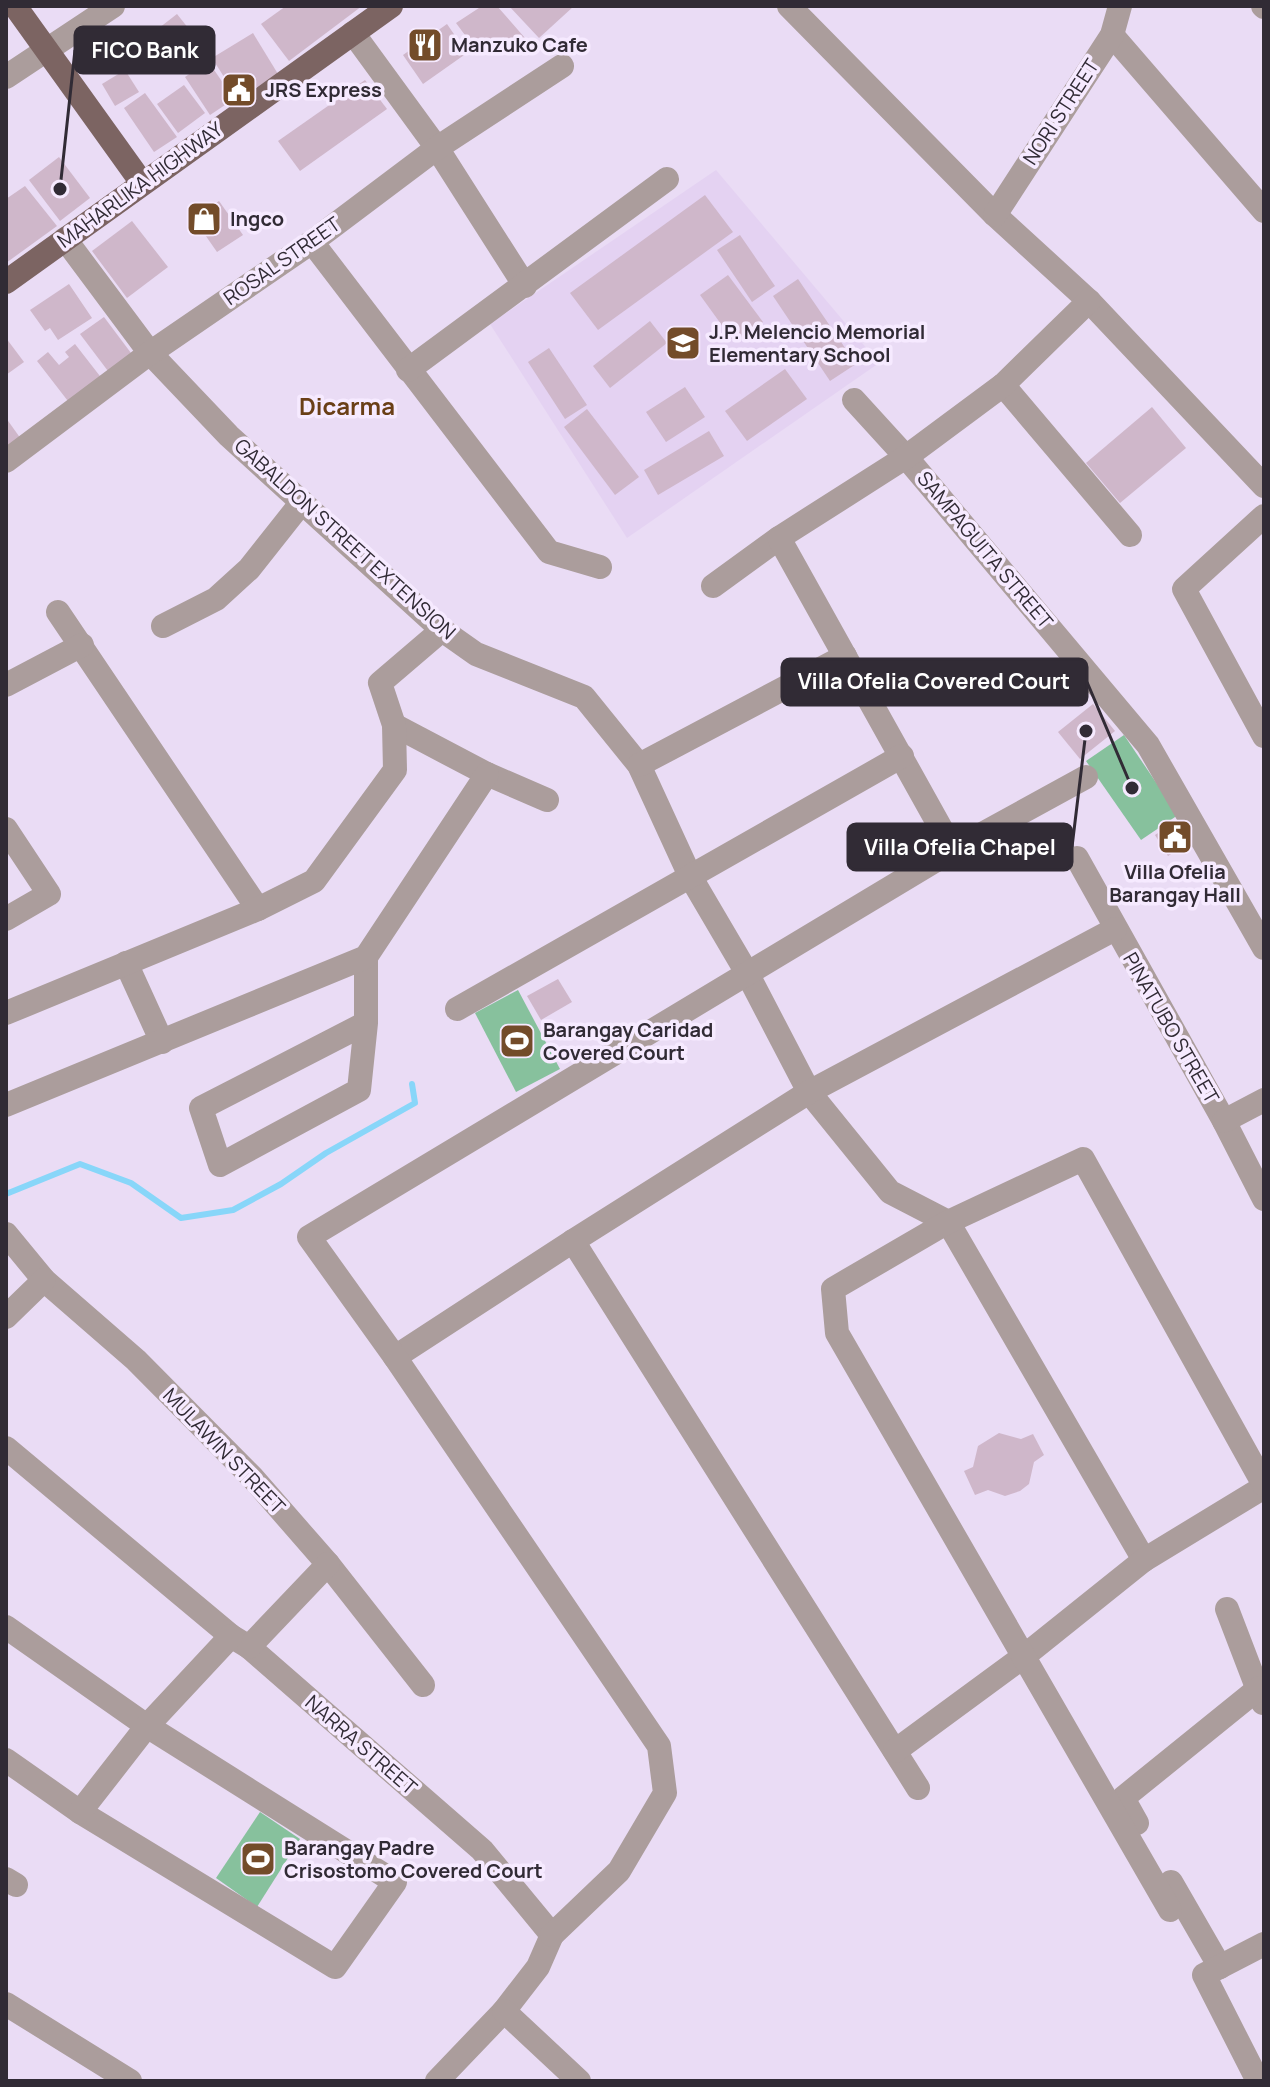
<svg xmlns="http://www.w3.org/2000/svg" width="1270" height="2087" font-family="Manrope,sans-serif">
  <style>
    .built { fill: #e4d2f2 }
    .green { fill: #87c19d }
    .lines { fill: none; stroke-linecap: round; stroke-linejoin: round }
    .stream { stroke: #88d6f9; stroke-width: 6 }
    .building { fill: #cfb7ca }
    .minor { stroke: #ab9d9c; stroke-width: 24 }
    .major { stroke: #7c6462; stroke-width: 24 }
    .labels { text-anchor: middle; stroke-width: 7; stroke-linejoin: round; paint-order: stroke }
    .poi-label { font-size: 20px; font-weight: bold; fill: #312b35; stroke: #f6eaff; text-anchor: start }
    .street-label { font-size: 20px; fill: #312b35; stroke: #f6eaff }
    .quarter-label { font-size: 24px; font-weight: bold; fill: #6a3f17; stroke: #f6eaff }
    .leader { fill: none; stroke: #312b35; stroke-width: 3 }
    .callout-dot { fill: #312b35; stroke: #f6eaff; stroke-width: 3 }
    .callout { fill: #312b35; stroke: #312b35; stroke-width: 3 }
    .callout-label { font-size: 22px; text-anchor: middle; font-weight: bold; fill: #fff }
  </style>
  <rect width="100%" height="100%" fill="#eadcf5"/>
  <path class="built" d="M716 170 879 363 627 538 490 324Z"/>
  <g class="green">
    <path d="M1124 735 1178 815 1141 840 1086 761Z"/>
    <path d="M518 990 560 1069 516 1092 475 1013Z"/>
    <path d="M260 1812 300 1839 257 1907 216 1878Z"/>
  </g>
  <g class="lines">
    <path class="stream" d="M6 1194 80 1164 131 1183 181 1218 233 1210 281 1184 326 1153 415 1103 412 1084"/>
  </g>
  <g class="building">
    <path d="M286 6H362L289 61 261 24Z"/>
    <path d="M482 6H497L525 38 508 49 494 38 476 50 456 23Z"/>
    <path d="M509 6H574L539 38Z"/>
    <path d="M177 14 208 53 189 67 159 28Z"/>
    <path d="M447 24 467 53 423 84 403 55Z"/>
    <path d="M253 33 278 74 238 99 212 58Z"/>
    <path d="M208 61 234 99 210 115 185 77Z"/>
    <path d="M125 70 139 92 115 106 102 84Z"/>
    <path d="M365 80 387 109 300 171 278 141Z"/>
    <path d="M184 85 205 113 178 133 157 104Z"/>
    <path d="M145 93 177 137 154 152 124 108Z"/>
    <path d="M59 157 90 198 60 221 29 180Z"/>
    <path d="M25 186 57 226 6 263V199Z"/>
    <path d="M705 195 733 232 598 330 570 293Z"/>
    <path d="M219 201 243 235 217 252 194 219Z"/>
    <path d="M132 221 168 267 127 298 92 251Z"/>
    <path d="M740 235 775 286 752 302 717 250Z"/>
    <path d="M728 275 763 322 734 342 700 295Z"/>
    <path d="M798 279 856 364 830 381 773 296Z"/>
    <path d="M69 284 92 318 58 340 50 328 45 331 30 310Z"/>
    <path d="M104 317 134 357 111 375 80 334Z"/>
    <path d="M650 321 667 343 610 388 593 366Z"/>
    <path d="M6 338 24 362 6 375Z"/>
    <path d="M75 344 103 380 71 405 37 361 48 352 59 365 69 357 65 352Z"/>
    <path d="M549 348 587 405 565 419 528 362Z"/>
    <path d="M785 369 807 399 747 441 725 411Z"/>
    <path d="M685 387 705 417 666 442 646 412Z"/>
    <path d="M1152 407 1186 448 1120 503 1086 463Z"/>
    <path d="M587 409 639 477 615 495 564 427Z"/>
    <path d="M6 418 21 439 6 450Z"/>
    <path d="M709 431 724 456 658 495 644 470Z"/>
    <path d="M1093 704 1115 731 1080 759 1058 732Z"/>
    <path d="M1181 818 1195 839 1168 856 1155 835Z"/>
    <path d="M558 979 572 1002 541 1020 527 996Z"/>
    <path d="M999 1433 1021 1439 1033 1434 1044 1455 1034 1462 1029 1484 1020 1491 1005 1496 988 1490 975 1495 964 1471 973 1467 978 1446Z"/>
  </g>
  <g class="lines">
    <g class="minor">
      <path d="M789 6 995 215 1089 301 1264 486"/>
      <path d="M1263 6 1264 7"/>
      <path d="M353 33 437 148 525 286"/>
      <path d="M1112 35 1264 211"/>
      <path d="M6 77 113 6"/>
      <path d="M995 215 1112 35 1120 6"/>
      <path d="M65 239 150 353 229 436 442 630 476 654 584 697 639 765 690 876 747 973 809 1092 890 1192 948 1222 1144 1560"/>
      <path d="M312 242 549 552 600 567"/>
      <path d="M408 370 667 179"/>
      <path d="M1003 385 1130 535"/>
      <path d="M854 400 906 457 1148 745 1264 948"/>
      <path d="M6 461 150 353 312 242 437 148 562 66"/>
      <path d="M1264 516 1184 589 1264 736"/>
      <path d="M713 586 779 538"/>
      <path d="M58 612 258 909"/>
      <path d="M163 626 216 599 249 569 302 502"/>
      <path d="M6 685 82 645"/>
      <path d="M394 725 487 774 547 800"/>
      <path d="M639 765 845 656"/>
      <path d="M6 829 49 894 6 919"/>
      <path d="M953 850 779 538 906 457 1003 385 1089 301"/>
      <path d="M1077 858 1224 1121 1264 1199"/>
      <path d="M126 963 162 1042"/>
      <path d="M457 1009 902 756"/>
      <path d="M6 1013 258 909 314 881 395 770 394 725 380 683 442 630"/>
      <path d="M366 1023 201 1108 220 1165 359 1090 366 1023V957"/>
      <path d="M6 1105 366 957 487 774"/>
      <path d="M1224 1121 1264 1100"/>
      <path d="M6 1234 44 1280 136 1360 252 1477 328 1564 423 1685"/>
      <path d="M573 1241 918 1788"/>
      <path d="M6 1317 44 1280"/>
      <path d="M395 1357 573 1241 809 1092 1115 929"/>
      <path d="M6 1448 231 1636 249 1647 482 1850 552 1935 538 1967 504 2011 437 2081"/>
      <path d="M1227 1609 1263 1703"/>
      <path d="M6 1627 147 1726 395 1882 335 1967 80 1812 6 1760"/>
      <path d="M249 1647 328 1564"/>
      <path d="M895 1751 1023 1657 1144 1560 1264 1487"/>
      <path d="M80 1812 147 1726 231 1636"/>
      <path d="M1137 1823 1123 1798 1259 1688"/>
      <path d="M6 1879 16 1885"/>
      <path d="M1171 1882 1220 1967"/>
      <path d="M1170 1910 837 1333 833 1289 948 1222 1083 1159 1264 1485"/>
      <path d="M552 1935 619 1871 665 1793 659 1746 395 1357 309 1237 953 850 1086 777"/>
      <path d="M6 2004 130 2081"/>
      <path d="M504 2011 579 2081"/>
      <path d="M1258 2081 1204 1975 1264 1944"/>
    </g>
    <g class="major">
      <path d="M15 6 142 183"/>
      <path d="M6 282 391 6"/>
    </g>
  </g>
  <defs>
    <symbol id="restaurant-square" viewBox="-11 -11 22 22"><rect x="-9" y="-9" width="18" height="18" rx="4" fill="#734c2a" stroke="#f6eaff"/><path d="M-5-6h1v4h1v-4h1v4h1v-4h1v5L-1.5 .5V6h-2V.5L-5-1ZM5-6V6H3V1.5H1.5Q1.5-4 5-6Z" fill="#fff"/></symbol>
    <symbol id="civic-square" viewBox="-11 -11 22 22"><rect x="-9" y="-9" width="18" height="18" rx="4" fill="#734c2a" stroke="#f6eaff"/><path d="M-.6-6.5H3V-4.5H.6V-3L4-1V1h2V6H-6V1h2V-1L-.6-3ZM-1.2 2.5V6h2.4V2.5Z" fill="#fff"/></symbol>
    <symbol id="shop-square" viewBox="-11 -11 22 22"><rect x="-9" y="-9" width="18" height="18" rx="4" fill="#734c2a" stroke="#f6eaff"/><path d="M-5-2.5h2.3a2.7 3.5 0 0 1 5.4 0H5L5.5 6h-11ZM-1.5-2.5h3a1.5 2.3 0 0 0-3 0Z" fill="#fff"/></symbol>
    <symbol id="school-square" viewBox="-11 -11 22 22"><rect x="-9" y="-9" width="18" height="18" rx="4" fill="#734c2a" stroke="#f6eaff"/><path d="M0-5L7-2L0 1L-7-2ZM-4 1L0 2.5L4 1V4Q0 6-4 4Z" fill="#fff"/></symbol>
    <symbol id="stadium-square" viewBox="-11 -11 22 22"><rect x="-9" y="-9" width="18" height="18" rx="4" fill="#734c2a" stroke="#f6eaff"/><path d="M0-5a6.5 5 0 1 0 0 10a6.5 5 0 1 0 0-10ZM-3.5-1.8h7v3.6h-7Z" fill="#fff"/></symbol>
  </defs>
  <g fill-rule="evenodd">
    <use href="#restaurant-square" x="405" y="25" width="40" height="40"/>
    <use href="#civic-square" x="219" y="70" width="40" height="40"/>
    <use href="#shop-square" x="184" y="199" width="40" height="40"/>
    <use href="#school-square" x="663" y="323" width="40" height="40"/>
    <use href="#civic-square" x="1155" y="817" width="40" height="40"/>
    <use href="#stadium-square" x="497" y="1021" width="40" height="40"/>
    <use href="#stadium-square" x="238" y="1839" width="40" height="40"/>
  </g>
  <g class="labels">
    <g class="poi-label">
      <text x="451" y="52">Manzuko Cafe</text>
      <text x="265" y="97">JRS Express</text>
      <text x="230" y="226">Ingco</text>
      <text x="709" y="339">J.P. Melencio Memorial<tspan x="709" dy="23">Elementary School</tspan></text>
      <text x="1175" y="879" text-anchor="middle">Villa Ofelia<tspan x="1175" dy="23">Barangay Hall</tspan></text>
      <text x="543" y="1037">Barangay Caridad<tspan x="543" dy="23">Covered Court</tspan></text>
      <text x="284" y="1855">Barangay Padre<tspan x="284" dy="23">Crisostomo Covered Court</tspan></text>
    </g>
    <g class="street-label">
      <text transform="translate(1061 112) rotate(-57)" y="7">NORI STREET</text>
      <text transform="translate(140 185) rotate(-36)" y="7">MAHARLIKA HIGHWAY</text>
      <text transform="translate(282 261) rotate(-35)" y="7">ROSAL STREET</text>
      <text transform="translate(345 539) rotate(42)" y="7">GABALDON STREET EXTENSION</text>
      <text transform="translate(985 550) rotate(50)" y="7">SAMPAGUITA STREET</text>
      <text transform="translate(1171 1028) rotate(60)" y="7">PINATUBO STREET</text>
      <text transform="translate(224 1451) rotate(46)" y="7">MULAWIN STREET</text>
      <text transform="translate(361 1745) rotate(41)" y="7">NARRA STREET</text>
    </g>
    <g class="quarter-label">
      <text x="347" y="415">Dicarma</text>
    </g>
  </g>
  <path class="leader" d="M60 189L75 50M1132 788L1087 682M1086 731L1072 847"/>
  <g class="callout-dot">
    <circle cx="60" cy="189" r="8"/>
    <circle cx="1132" cy="788" r="8"/>
    <circle cx="1086" cy="731" r="8"/>
  </g>
  <g class="callout">
    <rect x="75" y="27" width="139" height="46" rx="8"/>
    <rect x="782" y="659" width="305" height="46" rx="8"/>
    <rect x="848" y="824" width="224" height="46" rx="8"/>
  </g>
  <g class="callout-label">
    <text x="145" y="58">FICO Bank</text>
    <text x="934" y="689">Villa Ofelia Covered Court</text>
    <text x="960" y="855">Villa Ofelia Chapel</text>
  </g>
  <rect width="1270" height="2087" fill="none" stroke="#312b35" stroke-width="16"/>
</svg>
